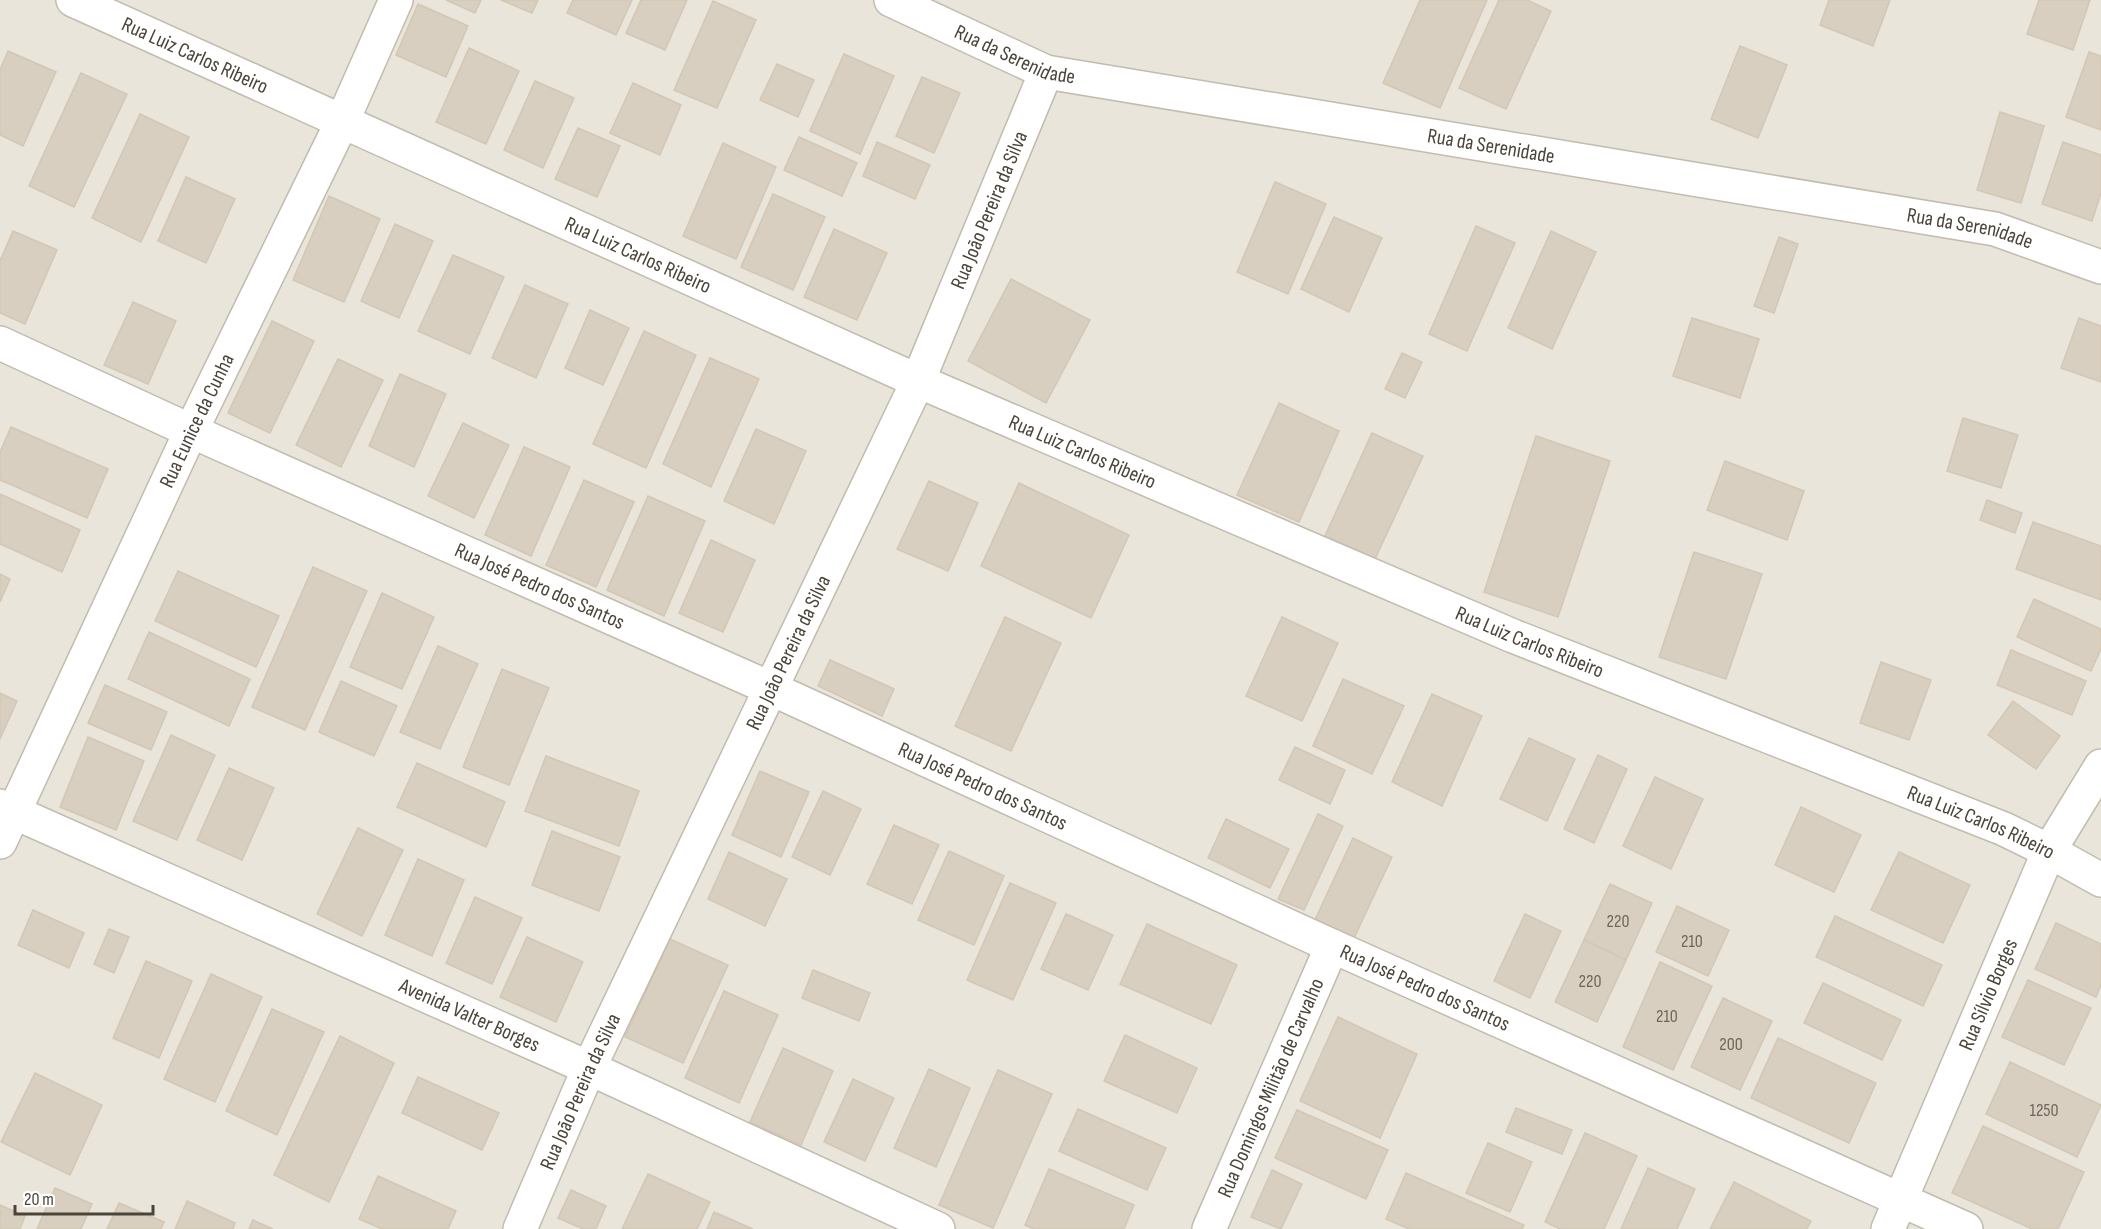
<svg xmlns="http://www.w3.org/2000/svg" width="2101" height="1229" font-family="'Sofia Sans Condensed',sans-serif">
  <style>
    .residential { fill: #eae5da }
    .building { fill: #d8cfc1; stroke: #d3c7b4; stroke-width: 1.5 }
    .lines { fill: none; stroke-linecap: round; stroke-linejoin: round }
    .minor-casing { stroke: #c2bbae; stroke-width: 36 }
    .tertiary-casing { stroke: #c2bbae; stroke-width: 36 }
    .minor { stroke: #fff; stroke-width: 33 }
    .tertiary { stroke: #fff; stroke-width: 33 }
    .labels { text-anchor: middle; stroke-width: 6; stroke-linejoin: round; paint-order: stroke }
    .number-label { font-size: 18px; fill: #6e675b }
    .street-label { font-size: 21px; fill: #4b4439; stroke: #fff }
  </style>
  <rect width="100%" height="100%" fill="#f6f3ec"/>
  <rect class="residential" x="0" y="0" width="2101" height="1229"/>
  <g class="building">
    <path d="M446 0H481L475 13Z"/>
    <path d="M501 0H538L532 13Z"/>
    <path d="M573 0H632L616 35 567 13Z"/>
    <path d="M641 0H687L665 50 626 33Z"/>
    <path d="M1420 0H1487L1440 108 1383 83Z"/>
    <path d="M1499 0H1527L1551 11 1506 109 1459 88Z"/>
    <path d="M1829 0H1890L1873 46 1820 25Z"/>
    <path d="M2039 0H2090L2073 50 2027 34Z"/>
    <path d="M713 1 756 20 717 108 674 90Z"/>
    <path d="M418 4 468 26 446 77 396 55Z"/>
    <path d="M1740 46 1787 65 1758 138 1711 119Z"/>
    <path d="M469 48 519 71 486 144 436 122Z"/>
    <path d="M8 51 56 72 23 146 0 135V70Z"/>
    <path d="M2089 52 2101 56V130L2066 117Z"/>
    <path d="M844 54 894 76 860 154 810 131Z"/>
    <path d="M777 64 814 80 798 117 760 100Z"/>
    <path d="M81 73 127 94 74 207 29 186Z"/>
    <path d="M922 77 960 93 934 153 896 136Z"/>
    <path d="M535 81 574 98 543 168 504 150Z"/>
    <path d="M633 83 681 105 660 155 610 133Z"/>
    <path d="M2000 112 2044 126 2021 203 1977 190Z"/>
    <path d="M140 114 189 137 141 242 92 218Z"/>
    <path d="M578 128 620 146 597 197 555 179Z"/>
    <path d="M799 137 857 163 842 196 784 170Z"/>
    <path d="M877 142 930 165 915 199 863 176Z"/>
    <path d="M2063 142 2101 155V193L2092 221 2042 204Z"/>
    <path d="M723 143 776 167 736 259 683 236Z"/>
    <path d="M186 177 235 199 206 263 158 241Z"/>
    <path d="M1275 182 1326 204 1288 294 1237 272Z"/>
    <path d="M773 194 825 217 793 290 741 267Z"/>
    <path d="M329 196 380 219 344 302 293 280Z"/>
    <path d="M1334 217 1382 238 1349 312 1301 289Z"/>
    <path d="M395 224 433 241 399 318 361 301Z"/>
    <path d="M1476 226 1515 243 1467 351 1429 334Z"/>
    <path d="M834 229 887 253 857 320 804 297Z"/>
    <path d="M13 231 57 250 25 324 0 313V261Z"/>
    <path d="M1551 231 1596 252 1552 349 1508 328Z"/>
    <path d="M1779 237 1798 244 1774 313 1754 306Z"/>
    <path d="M453 255 504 277 470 354 418 331Z"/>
    <path d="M1011 279 1090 320 1046 403 968 361Z"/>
    <path d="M525 285 568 304 536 378 492 358Z"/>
    <path d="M133 302 176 321 148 384 104 365Z"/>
    <path d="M590 310 629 328 603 385 565 368Z"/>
    <path d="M1692 318 1759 339 1740 398 1673 376Z"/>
    <path d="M2079 318 2101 326V382L2061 368Z"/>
    <path d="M272 321 314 341 270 433 228 413Z"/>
    <path d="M644 331 696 355 646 468 593 444Z"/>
    <path d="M1402 353 1422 362 1405 398 1385 389Z"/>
    <path d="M710 358 759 379 711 487 663 464Z"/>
    <path d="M338 359 383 380 341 467 296 445Z"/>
    <path d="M400 374 446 394 414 467 369 446Z"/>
    <path d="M1279 403 1339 431 1299 522 1237 495Z"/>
    <path d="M1963 418 2018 435 2001 488 1947 471Z"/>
    <path d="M463 423 509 445 474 518 428 496Z"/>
    <path d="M11 427 108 469 87 518 0 480V452Z"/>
    <path d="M756 429 806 451 774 524 724 501Z"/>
    <path d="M1372 433 1423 456 1375 559 1325 536Z"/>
    <path d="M1536 436 1610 461 1558 617 1484 592Z"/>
    <path d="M524 447 570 467 531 556 485 535Z"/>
    <path d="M1725 461 1804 491 1787 540 1707 510Z"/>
    <path d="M584 480 634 502 596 587 546 565Z"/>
    <path d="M929 481 978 503 948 571 897 549Z"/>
    <path d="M1019 483 1129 535 1091 618 981 566Z"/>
    <path d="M0 494 80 530 62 572 0 544Z"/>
    <path d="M648 496 705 521 664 616 607 590Z"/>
    <path d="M1987 500 2022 513 2015 533 1980 520Z"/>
    <path d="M2033 522 2101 546V600L2016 569Z"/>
    <path d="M711 540 755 560 723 632 679 613Z"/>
    <path d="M1694 552 1762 574 1726 679 1659 657Z"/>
    <path d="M313 567 367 591 305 730 252 707Z"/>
    <path d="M178 571 279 616 256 667 155 621Z"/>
    <path d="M0 574 10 579 0 602Z"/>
    <path d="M382 593 434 617 402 689 350 667Z"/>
    <path d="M2034 599 2101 629V649L2091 671 2017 637Z"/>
    <path d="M1005 617 1061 643 1011 751 955 726Z"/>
    <path d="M1282 617 1338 643 1302 721 1246 696Z"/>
    <path d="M149 632 250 679 229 726 128 679Z"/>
    <path d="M438 646 478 664 440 749 400 732Z"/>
    <path d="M2011 650 2086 681 2072 715 1997 685Z"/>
    <path d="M830 660 894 689 882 716 818 686Z"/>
    <path d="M1881 662 1931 680 1909 740 1860 723Z"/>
    <path d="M502 669 549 688 509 785 463 767Z"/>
    <path d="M1343 679 1404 706 1372 774 1313 746Z"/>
    <path d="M341 681 397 706 374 756 319 732Z"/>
    <path d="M105 685 167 712 151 750 88 723Z"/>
    <path d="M0 693 17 701 0 739Z"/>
    <path d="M1432 694 1482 716 1442 806 1392 782Z"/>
    <path d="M2013 701 2060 736 2036 769 1988 735Z"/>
    <path d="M171 735 215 755 177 840 133 821Z"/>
    <path d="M88 737 144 761 116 830 60 807Z"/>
    <path d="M1529 738 1575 759 1547 821 1500 799Z"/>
    <path d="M1295 747 1345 770 1330 804 1279 780Z"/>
    <path d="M1598 755 1627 769 1594 843 1564 829Z"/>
    <path d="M546 756 639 791 619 846 525 811Z"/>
    <path d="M417 763 505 802 486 847 397 807Z"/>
    <path d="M229 768 274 788 242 860 197 840Z"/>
    <path d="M760 771 809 792 781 857 732 835Z"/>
    <path d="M1655 777 1703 799 1671 869 1623 846Z"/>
    <path d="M823 791 861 809 830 875 792 857Z"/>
    <path d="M1801 807 1861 835 1834 892 1775 865Z"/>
    <path d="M1318 814 1343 826 1304 910 1278 899Z"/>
    <path d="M1226 819 1289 849 1270 888 1208 858Z"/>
    <path d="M894 825 939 845 912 904 867 884Z"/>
    <path d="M358 828 403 850 362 936 317 914Z"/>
    <path d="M552 831 620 857 599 911 532 885Z"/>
    <path d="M1353 838 1392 857 1354 938 1315 920Z"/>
    <path d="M949 851 1004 876 974 945 918 920Z"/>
    <path d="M729 852 787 879 765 926 708 899Z"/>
    <path d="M1899 852 1970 885 1943 943 1871 910Z"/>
    <path d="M418 859 464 880 432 956 385 935Z"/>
    <path d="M1010 883 1056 903 1013 1000 967 980Z"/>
    <path d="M1610 884 1652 903 1626 960 1584 940Z"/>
    <path d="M475 897 522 918 492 984 446 963Z"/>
    <path d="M1677 906 1729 930 1708 976 1656 952Z"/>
    <path d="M33 910 84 933 69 968 18 945Z"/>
    <path d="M1066 914 1113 935 1088 990 1041 969Z"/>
    <path d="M1525 914 1561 931 1530 998 1494 981Z"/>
    <path d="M1835 916 1942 965 1923 1006 1816 957Z"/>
    <path d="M2056 923 2101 944V985L2096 997 2035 969Z"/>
    <path d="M1147 924 1237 965 1211 1024 1120 984Z"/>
    <path d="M109 929 129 937 114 973 94 964Z"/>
    <path d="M527 937 583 962 556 1022 500 997Z"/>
    <path d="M670 939 728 965 683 1063 625 1037Z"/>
    <path d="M1584 940 1626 960 1597 1022 1555 1002Z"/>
    <path d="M146 961 192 981 159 1058 113 1038Z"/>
    <path d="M1660 962 1712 986 1673 1070 1623 1047Z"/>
    <path d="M813 970 870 993 859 1021 802 998Z"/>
    <path d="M211 974 262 997 215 1102 164 1079Z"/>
    <path d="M2028 980 2091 1008 2064 1065 2002 1037Z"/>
    <path d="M1823 983 1901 1020 1882 1060 1804 1023Z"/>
    <path d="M724 991 778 1015 739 1103 685 1078Z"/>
    <path d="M1723 998 1772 1021 1740 1090 1691 1067Z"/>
    <path d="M272 1009 324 1032 277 1135 226 1111Z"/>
    <path d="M1338 1017 1417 1054 1380 1138 1300 1101Z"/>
    <path d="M1125 1035 1197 1068 1177 1113 1104 1081Z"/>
    <path d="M340 1036 394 1063 329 1202 274 1175Z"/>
    <path d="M1778 1038 1876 1083 1849 1143 1751 1098Z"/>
    <path d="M783 1048 833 1071 801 1145 750 1122Z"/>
    <path d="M2010 1062 2101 1105 2077 1157 1986 1114Z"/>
    <path d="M929 1069 970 1088 936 1167 894 1148Z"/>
    <path d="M998 1070 1052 1094 993 1228 939 1205Z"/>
    <path d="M35 1073 102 1105 70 1175 1 1142Z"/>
    <path d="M418 1077 499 1113 482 1150 402 1113Z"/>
    <path d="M853 1079 894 1098 865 1161 824 1142Z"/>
    <path d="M1516 1108 1572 1130 1562 1154 1506 1132Z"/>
    <path d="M1078 1109 1166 1148 1147 1190 1059 1151Z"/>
    <path d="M1297 1110 1388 1150 1366 1199 1275 1158Z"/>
    <path d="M1983 1126 2084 1172 2058 1229H2032L1952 1193Z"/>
    <path d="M1585 1133 1637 1156 1604 1229H1560L1545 1222Z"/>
    <path d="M1488 1143 1532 1162 1510 1212 1466 1193Z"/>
    <path d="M1648 1168 1695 1189 1677 1229H1621Z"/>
    <path d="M1049 1169 1134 1205 1124 1229H1034L1025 1225Z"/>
    <path d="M1272 1170 1302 1184 1281 1229 1251 1217Z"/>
    <path d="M1406 1173 1524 1225 1522 1229H1409L1386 1219Z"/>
    <path d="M648 1174 710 1202 697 1229H622Z"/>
    <path d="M378 1176 456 1211 448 1229H382L359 1219Z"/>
    <path d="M1734 1182 1811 1221 1807 1229H1710Z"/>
    <path d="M55 1188 92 1204 81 1229H37Z"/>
    <path d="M571 1190 606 1206 596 1229H583L558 1218Z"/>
    <path d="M187 1201 235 1223 233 1229H175Z"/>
    <path d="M119 1203 164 1222 161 1229H107Z"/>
    <path d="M0 1205 25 1216 20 1229H0Z"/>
    <path d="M714 1212 753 1229H707Z"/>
    <path d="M253 1220 273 1229H249Z"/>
  </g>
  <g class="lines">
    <defs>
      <g id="minor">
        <path id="s1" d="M73 0 918 381 1513 636 2004 829 2049 851 2101 880"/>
        <path id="s2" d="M891 0 1046 72 1995 229 2101 267"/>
        <path id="s3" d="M0 842 191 431 342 122 396 0"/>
        <path id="s4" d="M520 1229 589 1068 918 381 1046 72"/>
        <path id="s5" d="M1209 1229 1332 946"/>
        <path id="s6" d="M1888 1229 2049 851 2101 766"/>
      </g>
      <g id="tertiary">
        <path id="s7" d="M0 343 191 431 772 689 1332 946 1966 1229"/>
        <path id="s8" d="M0 806 589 1068 938 1229"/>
      </g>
    </defs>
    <use href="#minor" class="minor-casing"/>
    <use href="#tertiary" class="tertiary-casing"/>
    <use href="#minor" class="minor"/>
    <use href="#tertiary" class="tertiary"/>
  </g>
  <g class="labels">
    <g class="number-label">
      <text x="1618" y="927">220</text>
      <text x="1692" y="947">210</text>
      <text x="1590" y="987">220</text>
      <text x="1667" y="1022">210</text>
      <text x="1731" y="1050">200</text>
      <text x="2044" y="1116">1250</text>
    </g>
    <g class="street-label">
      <text dy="7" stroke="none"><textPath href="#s2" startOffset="136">Rua da Serenidade</textPath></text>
      <text dy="7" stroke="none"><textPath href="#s1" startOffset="134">Rua Luiz Carlos Ribeiro</textPath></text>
      <text dy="7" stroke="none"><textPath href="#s2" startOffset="622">Rua da Serenidade</textPath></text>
      <text dy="7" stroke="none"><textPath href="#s4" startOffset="1122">Rua João Pereira da Silva</textPath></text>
      <text dy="7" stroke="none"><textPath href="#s2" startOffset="1108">Rua da Serenidade</textPath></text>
      <text dy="7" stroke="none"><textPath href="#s1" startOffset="620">Rua Luiz Carlos Ribeiro</textPath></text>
      <text dy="7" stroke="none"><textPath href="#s3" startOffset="465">Rua Eunice da Cunha</textPath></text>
      <text dy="7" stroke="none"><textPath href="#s1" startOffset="1106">Rua Luiz Carlos Ribeiro</textPath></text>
      <text dy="7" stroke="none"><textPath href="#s7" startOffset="592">Rua José Pedro dos Santos</textPath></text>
      <text dy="7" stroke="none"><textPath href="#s1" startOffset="1592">Rua Luiz Carlos Ribeiro</textPath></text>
      <text dy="7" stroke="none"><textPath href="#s4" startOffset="636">Rua João Pereira da Silva</textPath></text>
      <text dy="7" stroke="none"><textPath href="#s7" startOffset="1078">Rua José Pedro dos Santos</textPath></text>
      <text dy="7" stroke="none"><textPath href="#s1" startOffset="2078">Rua Luiz Carlos Ribeiro</textPath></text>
      <text dy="7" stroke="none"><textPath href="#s7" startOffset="1564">Rua José Pedro dos Santos</textPath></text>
      <text dy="7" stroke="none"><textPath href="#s6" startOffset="255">Rua Sílvio Borges</textPath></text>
      <text dy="7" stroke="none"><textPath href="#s8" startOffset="514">Avenida Valter Borges</textPath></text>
      <text dy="7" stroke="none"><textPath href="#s5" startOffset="154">Rua Domingos Militão de Carvalho</textPath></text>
      <text dy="7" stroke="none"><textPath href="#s4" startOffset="150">Rua João Pereira da Silva</textPath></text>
    </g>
  </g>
  <path d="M15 1205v9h138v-9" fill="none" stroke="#4b4439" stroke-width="3"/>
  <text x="24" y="1205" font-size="18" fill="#4b4439" stroke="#ffffff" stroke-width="4.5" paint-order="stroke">20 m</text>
</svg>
